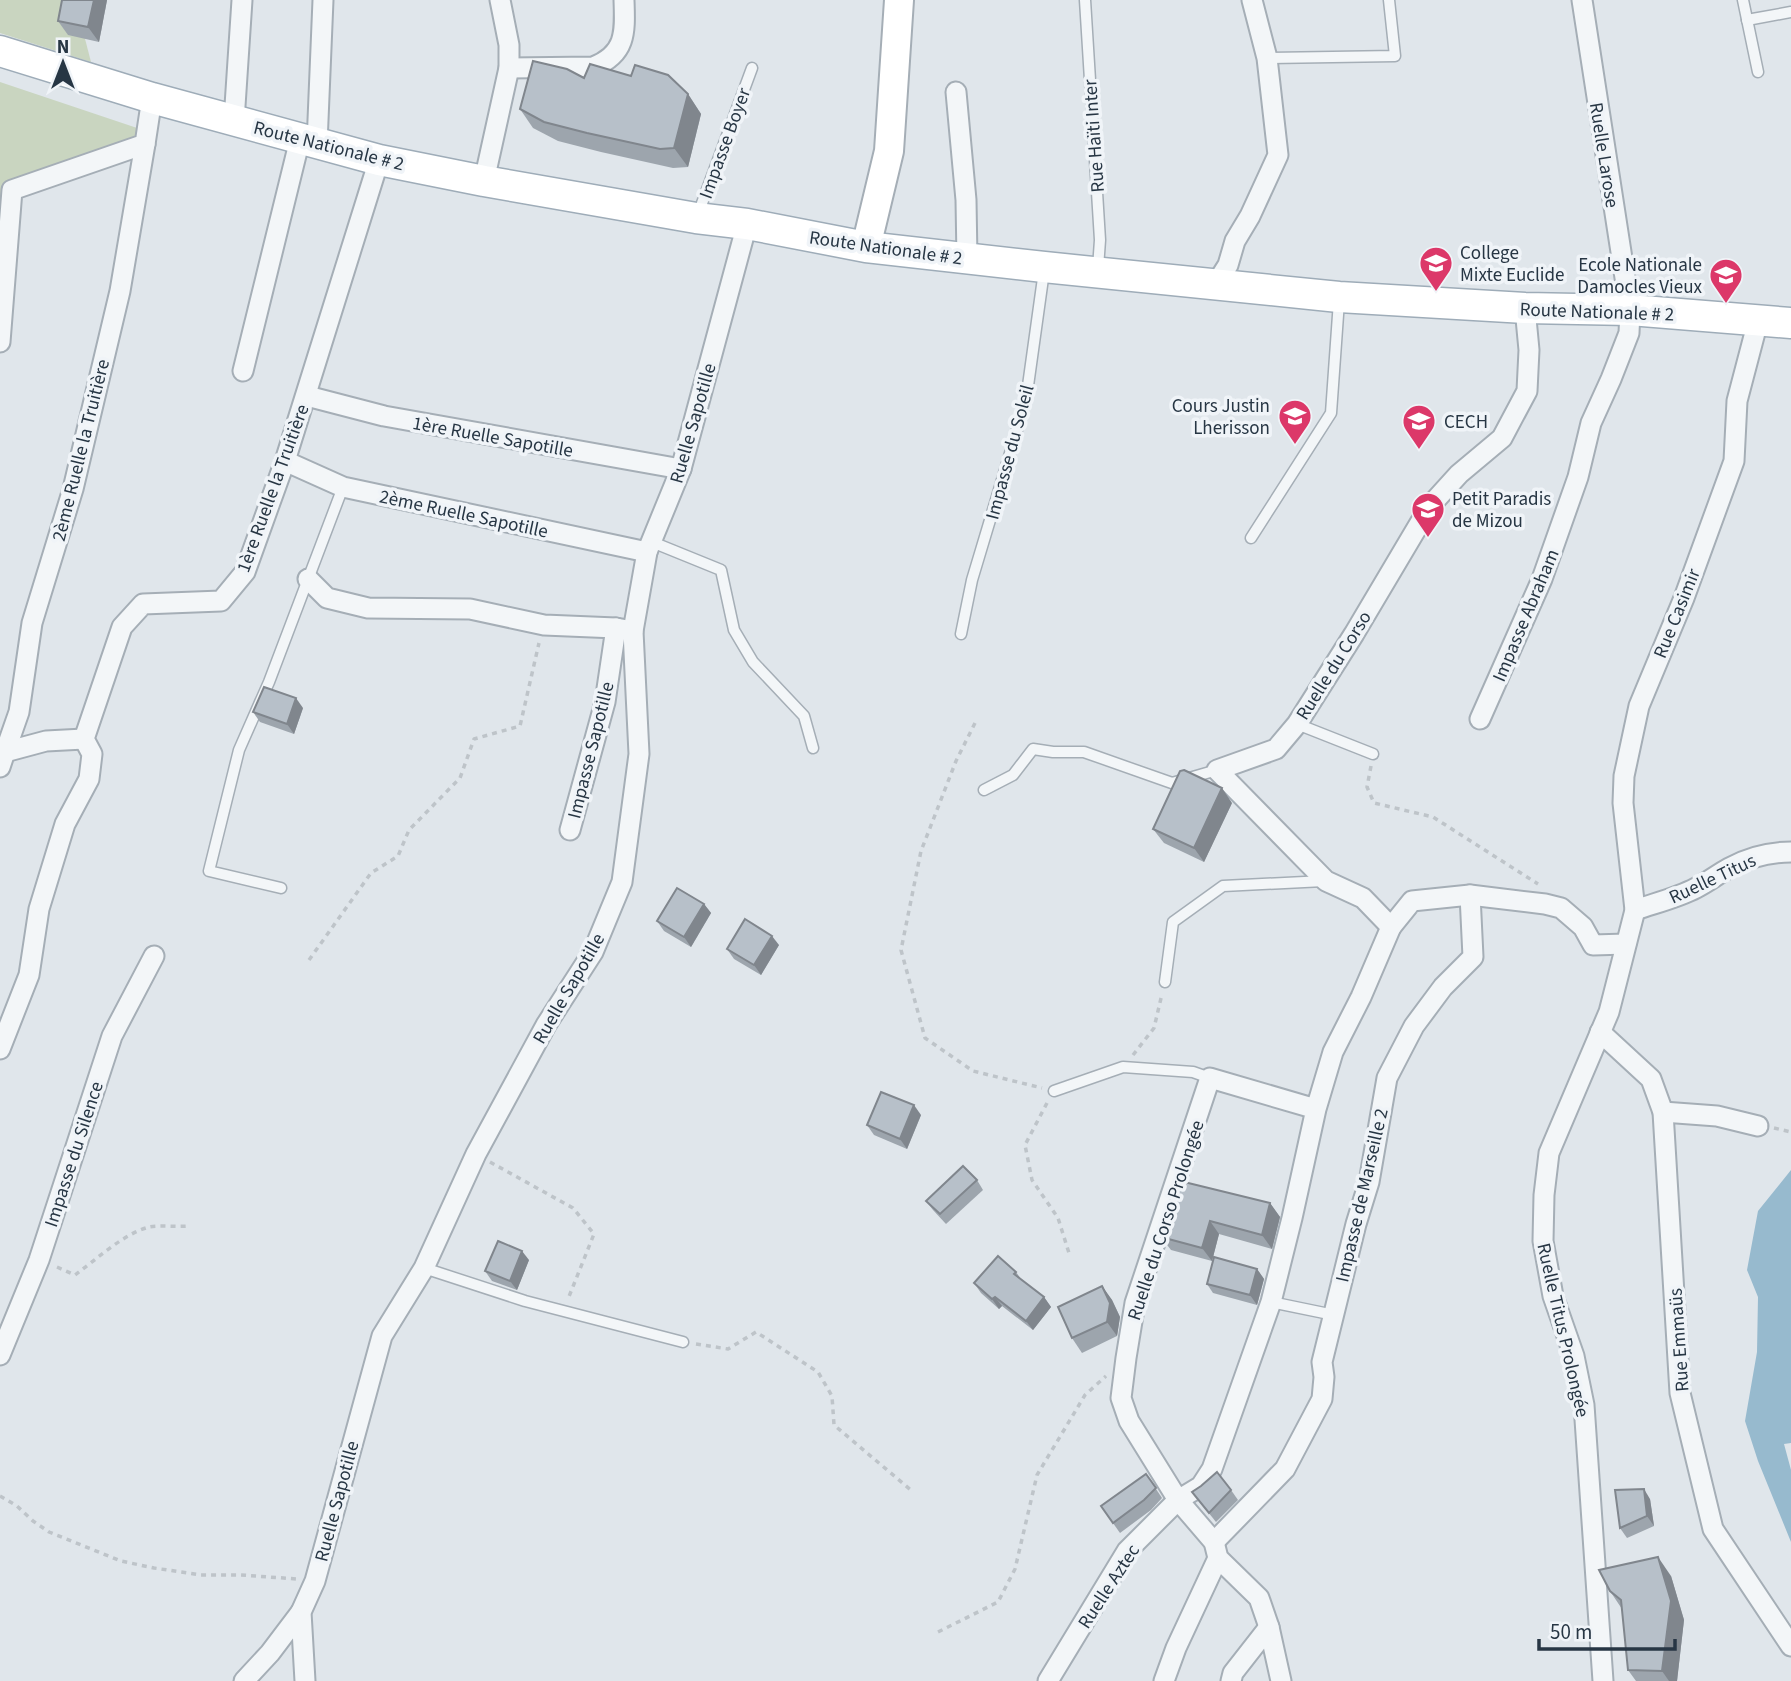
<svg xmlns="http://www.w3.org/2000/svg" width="1791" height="1681" font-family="'Source Sans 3',sans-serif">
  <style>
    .green { fill: #c9d5c0 }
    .water { fill: #97bace }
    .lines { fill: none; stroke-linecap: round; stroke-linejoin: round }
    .lane-casing { stroke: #a5aeb6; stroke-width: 13 }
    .street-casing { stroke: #a5aeb6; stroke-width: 23 }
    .secondary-casing { stroke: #a5aeb6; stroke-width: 32 }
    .primary-casing { stroke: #9eacb8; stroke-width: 33 }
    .path { stroke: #bec4c9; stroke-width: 3.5; stroke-dasharray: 5 5; stroke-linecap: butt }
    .lane { stroke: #f3f6f8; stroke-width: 10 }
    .street { stroke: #f3f6f8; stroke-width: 19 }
    .secondary { stroke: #fff; stroke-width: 28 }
    .primary { stroke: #fff; stroke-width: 30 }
    .wall { fill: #9da5ad }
    .shaded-wall { fill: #80868d }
    .building { fill: #b7c0c9; stroke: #80868d; stroke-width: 2 }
    .labels { text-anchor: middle; stroke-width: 7; stroke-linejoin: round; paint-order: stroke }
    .street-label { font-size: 19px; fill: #273644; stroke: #f0f4f8 }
    .poi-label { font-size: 19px; fill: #273644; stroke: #f0f4f8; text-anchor: start }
  </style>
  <rect width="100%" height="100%" fill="#e0e6eb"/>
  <g class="green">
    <path d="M0 0H75L91 62 0 33Z"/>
    <path d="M0 82 149 132 139 155 0 204Z"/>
  </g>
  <path class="water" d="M1791 1170V1443L1784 1444 1791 1470V1542L1758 1461 1745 1421 1757 1352 1758 1297 1747 1270 1758 1211Z"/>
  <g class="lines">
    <defs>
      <g id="lane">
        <path d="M1085 0 1100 240 1098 268"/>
        <path d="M1743 0 1758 72"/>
        <path d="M1747 20 1791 12"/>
        <path d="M1267 58 1395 56 1389 0"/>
        <path d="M698 214 752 68"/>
        <path d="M1251 538 1331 413 1339 301"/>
        <path d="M652 542 721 570 734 630 753 662 804 716 813 748"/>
        <path d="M961 634 972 580 1026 400 1044 271"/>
        <path d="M1297 724 1373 754"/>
        <path d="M984 790 1013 775 1033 749 1053 752H1084L1172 783 1217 770"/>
        <path d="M281 888 209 871 239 750 269 682 343 487"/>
        <path d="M1165 982 1173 922 1223 886 1324 881"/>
        <path d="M1054 1091 1123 1067 1193 1072 1210 1078"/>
        <path d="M424 1268 525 1301 683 1342"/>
        <path d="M1271 1302 1334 1315"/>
      </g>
      <g id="street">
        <path d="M509 68 593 67C627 54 625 31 624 0"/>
        <path d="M956 92 966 200 967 259"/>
        <path d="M234 121 242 0"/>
        <path d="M317 144 323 0"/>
        <path d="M484 181 509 68V45L500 0"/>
        <path d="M1216 284 1228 265 1235 241 1250 216 1278 155 1267 58 1252 0"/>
        <path d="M1525 308 1529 350 1527 391 1502 438 1459 474 1430 506 1354 634 1297 724 1276 749 1217 770 1326 881 1363 898 1391 927 1412 901 1470 895 1545 904 1561 908 1583 927 1593 945 1626 944"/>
        <path d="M0 342 12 190 145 144 152 98"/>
        <path d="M243 371 300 139"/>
        <path d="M307 396 384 416 681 469"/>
        <path d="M285 461 343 487 647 552"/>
        <path d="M308 579 327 598 368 608 470 609 544 625 616 628 633 631"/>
        <path d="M1480 719 1542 579 1578 477 1591 423 1611 379 1629 333 1630 310 1582 0"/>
        <path d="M5 752 19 712 32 623 73 489 120 291 145 144"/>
        <path d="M0 767 5 752 46 741 84 739"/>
        <path d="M570 830 605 702 616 628"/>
        <path d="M1635 910C1655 903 1677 898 1696 888 1708 882 1718 874 1729 868 1749 857 1768 852 1791 852"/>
        <path d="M1600 1032 1651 1079 1663 1112 1680 1393 1713 1529 1791 1646"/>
        <path d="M0 1049 29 975 39 909 65 824 89 779 92 754 84 739 122 627 143 604 221 601 245 572 285 461 379 160"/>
        <path d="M1316 1109 1210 1078 1135 1303 1126 1358 1121 1398 1129 1421 1178 1500 1201 1486 1212 1469 1271 1302 1292 1218 1316 1109 1333 1052 1361 997 1391 927"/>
        <path d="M1663 1112 1717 1116 1758 1126"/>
        <path d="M0 1355 39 1260 112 1036 154 956"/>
        <path d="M1214 1542 1285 1469 1322 1399 1324 1377 1322 1362 1356 1224 1369 1182 1387 1078 1414 1026 1443 987 1473 957 1470 895"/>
        <path d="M244 1681 270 1653 301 1612"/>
        <path d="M305 1681 301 1612 315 1581 382 1336 424 1268 476 1154 546 1025 593 952 622 882 639 754 633 631 647 552 681 469 747 224"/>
        <path d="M1048 1681 1127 1551 1178 1500 1214 1542 1218 1558 1259 1598 1269 1627 1281 1681"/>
        <path d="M1164 1681 1176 1648 1218 1558"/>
        <path d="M1231 1681 1233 1673 1269 1627"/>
        <path d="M1603 1681 1584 1405 1574 1356 1553 1296 1543 1241 1544 1195 1549 1153 1609 1012 1635 910 1623 803 1624 776 1639 706 1684 598 1734 461 1737 401 1758 321"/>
      </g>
      <path id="secondary" d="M866 247 889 151 899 0"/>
      <path id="primary" d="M0 51 152 98 379 160 484 181 696 218 747 224 866 247 1044 267 1339 297 1525 308 1630 310 1791 323"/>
    </defs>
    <use href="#lane" class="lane-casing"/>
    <use href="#street" class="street-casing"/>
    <use href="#secondary" class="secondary-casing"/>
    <use href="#primary" class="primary-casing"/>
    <g class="path">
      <path d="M975 723 956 761 921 851 901 950 925 1038 973 1071 1042 1088"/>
      <path d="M1371 766 1367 787 1374 803 1433 817 1538 884"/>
      <path d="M309 960 371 873 398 856 409 830 460 778 474 739 520 726 539 643"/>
      <path d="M1133 1055 1154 1028 1162 994"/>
      <path d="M1047 1103 1025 1145 1032 1180 1058 1218 1069 1253"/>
      <path d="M1774 1128 1791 1132"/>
      <path d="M490 1162 573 1208 594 1234 568 1299"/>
      <path d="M57 1267 75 1275C97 1259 123 1234 149 1227 159 1225 176 1227 188 1226"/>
      <path d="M696 1344 728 1349 756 1332 818 1372 832 1396 834 1425 912 1491"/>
      <path d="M0 1496 17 1506 33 1521 49 1532 121 1561 154 1568 201 1575H241L297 1579"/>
      <path d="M938 1632 998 1602 1015 1569 1037 1475 1085 1395 1106 1376"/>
    </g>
    <use href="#lane" class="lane"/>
    <use href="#street" class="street"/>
    <use href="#secondary" class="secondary"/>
    <use href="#primary" class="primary"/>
  </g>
  <g class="wall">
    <path d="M62 0H107L99 42 68 35 58 21Z"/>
    <path d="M584 78 688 94 701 114 688 167 673 168 601 152 558 141 533 128 520 109Z"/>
    <path d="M303 708 294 734 260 722 253 712Z"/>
    <path d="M1232 803 1204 862 1164 843 1153 829Z"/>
    <path d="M704 904 711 913 691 947 664 931 657 921Z"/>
    <path d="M779 945 761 975 734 959 727 949Z"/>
    <path d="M921 1115 907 1149 874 1135 867 1125Z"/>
    <path d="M977 1180 983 1190 946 1224 933 1210 926 1201Z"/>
    <path d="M1270 1203 1280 1217 1272 1249 1219 1234 1212 1261 1171 1250 1161 1237Z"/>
    <path d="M529 1260 517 1290 492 1281 485 1271Z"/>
    <path d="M1257 1269 1264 1279 1257 1305 1213 1293 1207 1284Z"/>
    <path d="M1016 1272 1021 1279 1044 1297 1051 1307 1033 1330 1002 1306 999 1309 981 1293 974 1283Z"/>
    <path d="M1102 1286 1112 1300 1120 1317 1117 1336 1082 1353 1072 1338Z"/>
    <path d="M1146 1474 1162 1498 1151 1510 1120 1533 1101 1506Z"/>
    <path d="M1231 1490 1238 1500 1216 1522 1192 1492Z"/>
    <path d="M1650 1499 1654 1526 1627 1538 1620 1528Z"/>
    <path d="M1671 1576 1684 1620 1677 1681H1636L1628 1670 1622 1609 1610 1591Z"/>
  </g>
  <g class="shaded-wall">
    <path d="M94 0H107L99 42 88 27Z"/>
    <path d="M688 94 701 114 688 167 674 148Z"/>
    <path d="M296 698 303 708 294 734 287 724Z"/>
    <path d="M1222 788 1232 803 1204 862 1194 848Z"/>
    <path d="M704 904 711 913 691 947 684 937Z"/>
    <path d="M772 936 779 945 761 975 754 965Z"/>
    <path d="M914 1105 921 1115 907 1149 900 1139Z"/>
    <path d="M1270 1203 1280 1217 1272 1249 1262 1235Z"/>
    <path d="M1210 1221 1219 1234 1212 1261 1202 1248Z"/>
    <path d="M522 1251 529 1260 517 1290 510 1281Z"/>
    <path d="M1257 1269 1264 1279 1257 1305 1250 1295Z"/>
    <path d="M1102 1286 1112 1300 1120 1317 1117 1336 1107 1322Z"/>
    <path d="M995 1297 1002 1306 999 1309 992 1299Z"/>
    <path d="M1044 1297 1051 1307 1033 1330 1026 1321Z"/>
    <path d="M1644 1489 1650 1499 1654 1526 1647 1516Z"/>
    <path d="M1658 1557 1671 1576 1684 1620 1677 1681H1669L1662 1671Z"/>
  </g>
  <g class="building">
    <path d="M62 0H94L88 27 58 21Z"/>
    <path d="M533 61 567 69 584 78 590 64 631 76 635 65 668 75 688 94 674 148 660 149 587 133 544 122 520 109Z"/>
    <path d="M264 687 296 698 287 724 253 712Z"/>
    <path d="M1184 770 1222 788 1194 848 1153 829 1180 771Z"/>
    <path d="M677 888 704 904 684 937 657 921Z"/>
    <path d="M745 919 772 936 754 965 727 949Z"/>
    <path d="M881 1092 914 1105 900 1139 867 1125Z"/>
    <path d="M963 1166 977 1180 940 1214 926 1201Z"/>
    <path d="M1176 1180 1270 1203 1262 1235 1210 1221 1202 1248 1161 1237Z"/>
    <path d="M498 1241 522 1251 510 1281 485 1271Z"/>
    <path d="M998 1256 1016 1272 1014 1274 1044 1297 1026 1321 995 1297 992 1299 974 1283Z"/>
    <path d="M1214 1257 1257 1269 1250 1295 1207 1284Z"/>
    <path d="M1102 1286 1110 1303 1107 1322 1072 1338 1058 1307Z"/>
    <path d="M1217 1472 1231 1490 1209 1513 1192 1492 1201 1486Z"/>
    <path d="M1146 1474 1156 1488 1144 1500 1113 1523 1101 1506Z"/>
    <path d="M1644 1489 1647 1516 1620 1528 1615 1490Z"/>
    <path d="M1658 1557 1671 1601 1662 1671 1628 1670 1621 1600 1610 1591 1599 1570Z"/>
  </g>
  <defs>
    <symbol id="school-pin" viewBox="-11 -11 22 30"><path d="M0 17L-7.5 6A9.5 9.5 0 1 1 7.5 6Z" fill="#dc3869" stroke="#f0f4f8"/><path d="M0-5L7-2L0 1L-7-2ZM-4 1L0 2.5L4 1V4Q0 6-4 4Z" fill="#fff"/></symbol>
  </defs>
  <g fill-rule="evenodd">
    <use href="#school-pin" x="1417" y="244" width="38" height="52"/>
    <use href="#school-pin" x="1707" y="256" width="38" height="52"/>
    <use href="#school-pin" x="1276" y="397" width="38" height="52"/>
    <use href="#school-pin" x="1400" y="402" width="38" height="52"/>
    <use href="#school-pin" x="1409" y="490" width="38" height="52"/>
  </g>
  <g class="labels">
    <g class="street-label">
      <text transform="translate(1093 136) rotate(-94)" y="7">Rue Haïti Inter</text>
      <text transform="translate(724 143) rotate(-70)" y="7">Impasse Boyer</text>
      <text transform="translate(329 145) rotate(14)" y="7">Route Nationale # 2</text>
      <text transform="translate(1605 155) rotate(81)" y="7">Ruelle Larose</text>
      <text transform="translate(886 247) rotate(8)" y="7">Route Nationale # 2</text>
      <text transform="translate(1597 311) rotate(2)" y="7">Route Nationale # 2</text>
      <text transform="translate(692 423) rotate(-74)" y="7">Ruelle Sapotille</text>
      <text transform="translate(493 436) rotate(10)" y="7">1ère Ruelle Sapotille</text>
      <text transform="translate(80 450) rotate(-76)" y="7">2ème Ruelle la Truitière</text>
      <text transform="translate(1009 452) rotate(-75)" y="7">Impasse du Soleil</text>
      <text transform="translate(272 488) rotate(-70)" y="7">1ère Ruelle la Truitière</text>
      <text transform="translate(464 513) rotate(12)" y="7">2ème Ruelle Sapotille</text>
      <text transform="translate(1676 613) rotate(-68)" y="7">Rue Casimir</text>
      <text transform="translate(1525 615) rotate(-67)" y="7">Impasse Abraham</text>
      <text transform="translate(1333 665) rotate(-58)" y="7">Ruelle du Corso</text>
      <text transform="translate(590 750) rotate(-76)" y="7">Impasse Sapotille</text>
      <text transform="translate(1712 878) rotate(-25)" y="7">Ruelle Titus</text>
      <text transform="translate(568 988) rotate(-60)" y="7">Ruelle Sapotille</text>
      <text transform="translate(73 1154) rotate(-72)" y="7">Impasse du Silence</text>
      <text transform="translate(1361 1195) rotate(-77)" y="7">Impasse de Marseille 2</text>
      <text transform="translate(1165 1220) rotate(-72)" y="7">Ruelle du Corso Prolongée</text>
      <text transform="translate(1564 1330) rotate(77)" y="7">Ruelle Titus Prolongée</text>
      <text transform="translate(1678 1340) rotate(-94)" y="7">Rue Emmaüs</text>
      <text transform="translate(336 1501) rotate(-75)" y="7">Ruelle Sapotille</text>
      <text transform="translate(1108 1586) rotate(-57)" y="7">Ruelle Aztec</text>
    </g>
    <g class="poi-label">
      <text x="1460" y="259">College<tspan x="1460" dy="22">Mixte Euclide</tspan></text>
      <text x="1702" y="271" text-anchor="end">Ecole Nationale<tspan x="1702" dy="22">Damocles Vieux</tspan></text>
      <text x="1270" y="412" text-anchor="end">Cours Justin<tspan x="1270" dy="22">Lherisson</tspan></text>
      <text x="1444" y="428">CECH</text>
      <text x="1452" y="505">Petit Paradis<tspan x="1452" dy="22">de Mizou</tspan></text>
    </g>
  </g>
  <g transform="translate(63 63)" stroke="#f0f4f8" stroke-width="5" paint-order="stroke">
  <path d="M0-5L12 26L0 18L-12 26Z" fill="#273644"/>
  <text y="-10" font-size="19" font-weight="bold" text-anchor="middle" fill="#273644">N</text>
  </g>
  <path d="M1539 1639v10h136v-10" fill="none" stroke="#273644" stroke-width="3.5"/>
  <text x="1550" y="1639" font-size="21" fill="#273644" stroke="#f0f4f8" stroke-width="5" paint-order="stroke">50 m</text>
</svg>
